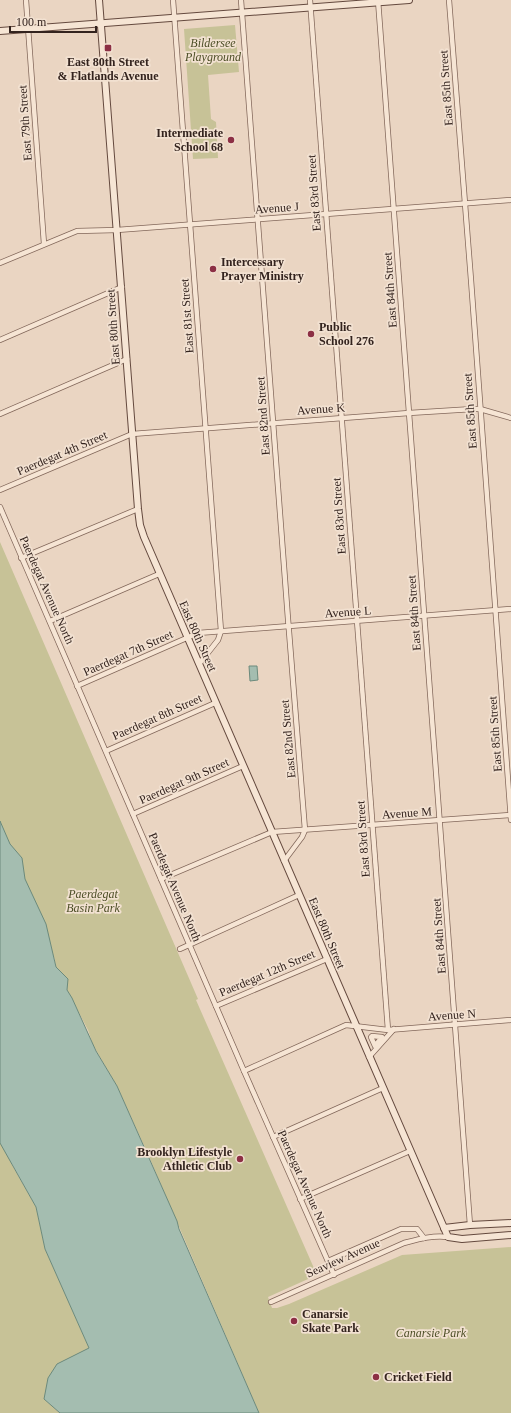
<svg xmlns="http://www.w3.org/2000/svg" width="511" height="1413" font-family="'Times New Roman',serif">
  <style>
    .green { fill: #c7c297 }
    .water { fill: #a4bdb0; stroke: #6c8a7c }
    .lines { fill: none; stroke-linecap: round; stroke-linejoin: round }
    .street-casing { stroke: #82675a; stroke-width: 6 }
    .secondary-casing { stroke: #64493e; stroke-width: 8 }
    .street { stroke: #f6e5d4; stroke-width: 4.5 }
    .secondary { stroke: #f6e5d4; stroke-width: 6 }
    .poi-dot { fill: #8c2f44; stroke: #f2e1d1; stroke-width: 1.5 }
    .labels { text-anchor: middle; stroke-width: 3.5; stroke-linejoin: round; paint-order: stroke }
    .park-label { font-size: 12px; font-style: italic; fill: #4c4e26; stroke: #f2e1d1 }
    .poi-label { font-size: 12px; font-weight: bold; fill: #33231e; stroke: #f2e1d1; text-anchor: start }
    .street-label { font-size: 12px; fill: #33231e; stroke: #f2e1d1 }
  </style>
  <rect width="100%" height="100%" fill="#ead5c2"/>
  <g class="green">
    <path d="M235 25 239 72 208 75 211 119 216 122 218 158 193 159 184 29Z"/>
    <path d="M0 542 198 999 196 1000 317 1275 268 1297 272 1308H277L289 1304 402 1255 511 1247V1413H259L150 1159 117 1086 93 1045 88 1030 67 990 60 972 56 967 54 957 0 832Z"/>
    <path d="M0 1129 12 1165 36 1207 45 1249 89 1348 44 1399 60 1413H0Z"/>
  </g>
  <g class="water">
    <path d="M249 666H257L258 680 250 681Z"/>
    <path d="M0 821 10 844 22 858 25 879 46 924 56 967 68 979 67 990 72 998 96 1051 117 1086 177 1221 179 1229 259 1413H60L44 1399 48 1378 57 1364 89 1348 45 1249 36 1207 0 1143Z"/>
  </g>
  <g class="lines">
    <defs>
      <g id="street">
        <path d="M26 0 44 244"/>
        <path d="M173 0 221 631 218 640 199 664"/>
        <path d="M241 0 288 619 305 830 302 837 284 861"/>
        <path d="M310 0 388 1030"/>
        <path d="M378 0 470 1225"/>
        <path d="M449 0 471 280 511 820"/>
        <path d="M0 263 77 231 117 230 511 200"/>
        <path d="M0 340 122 287"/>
        <path d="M0 414 127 359"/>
        <path d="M0 490 132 434 409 413 473 409H480L511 418"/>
        <path d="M0 507 244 1071 334 1275"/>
        <path d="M21 558 138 509"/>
        <path d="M50 621 159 574"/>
        <path d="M77 686 198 633 511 609"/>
        <path d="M106 751 215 703"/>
        <path d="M133 814 243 766"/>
        <path d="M161 879 272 832 511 815"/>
        <path d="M180 949 299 895"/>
        <path d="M216 1006 327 959"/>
        <path d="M372 1036 382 1037 375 1046 371 1037Z"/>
        <path d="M369 1057 394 1029"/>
        <path d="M244 1071 346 1025 388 1030 511 1020"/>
        <path d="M273 1137 383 1088"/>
        <path d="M300 1199 410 1151"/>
        <path d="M328 1261 401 1229H417L424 1238"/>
        <path d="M271 1302 404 1243C419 1239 433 1235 448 1237"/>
      </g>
      <g id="secondary">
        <path d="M99 0 138 509 140 525 144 537 448 1237 462 1239 511 1235"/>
        <path d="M0 31 409 0"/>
        <path d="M444 1228 470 1225 511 1223"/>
      </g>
    </defs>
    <use href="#street" class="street-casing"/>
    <use href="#secondary" class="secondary-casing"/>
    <use href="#street" class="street"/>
    <use href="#secondary" class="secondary"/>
  </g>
  <g class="poi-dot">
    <rect x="104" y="44" width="8" height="8" rx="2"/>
    <circle cx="231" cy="140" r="4"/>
    <circle cx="213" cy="269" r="4"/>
    <circle cx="311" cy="334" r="4"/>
    <circle cx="240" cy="1159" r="4"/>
    <circle cx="294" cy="1321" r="4"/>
    <circle cx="376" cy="1377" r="4"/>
  </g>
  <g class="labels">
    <g class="park-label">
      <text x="213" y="47">Bildersee<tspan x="213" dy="14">Playground</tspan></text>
      <text x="93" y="898">Paerdegat<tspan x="93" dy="14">Basin Park</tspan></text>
      <text x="431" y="1337">Canarsie Park</text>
    </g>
    <g class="poi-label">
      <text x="108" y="66" text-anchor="middle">East 80th Street<tspan x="108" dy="14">&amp; Flatlands Avenue</tspan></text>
      <text x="223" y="137" text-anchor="end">Intermediate<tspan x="223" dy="14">School 68</tspan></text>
      <text x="221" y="266">Intercessary<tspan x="221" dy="14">Prayer Ministry</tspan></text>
      <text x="319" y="331">Public<tspan x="319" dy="14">School 276</tspan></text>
      <text x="232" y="1156" text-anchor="end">Brooklyn Lifestyle<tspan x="232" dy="14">Athletic Club</tspan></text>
      <text x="302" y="1318">Canarsie<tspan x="302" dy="14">Skate Park</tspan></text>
      <text x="384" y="1381">Cricket Field</text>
    </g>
    <g class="street-label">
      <text transform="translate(446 88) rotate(-94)" y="4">East 85th Street</text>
      <text transform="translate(25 123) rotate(-94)" y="4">East 79th Street</text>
      <text transform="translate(314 193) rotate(-94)" y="4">East 83rd Street</text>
      <text transform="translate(277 208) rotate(-4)" y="4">Avenue J</text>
      <text transform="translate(390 290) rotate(-94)" y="4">East 84th Street</text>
      <text transform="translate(187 316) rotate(-94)" y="4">East 81st Street</text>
      <text transform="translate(113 327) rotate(-94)" y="4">East 80th Street</text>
      <text transform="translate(321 409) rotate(-4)" y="4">Avenue K</text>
      <text transform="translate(470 411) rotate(-94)" y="4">East 85th Street</text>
      <text transform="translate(263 416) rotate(-94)" y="4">East 82nd Street</text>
      <text transform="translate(62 453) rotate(-23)" y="4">Paerdegat 4th Street</text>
      <text transform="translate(339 516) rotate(-94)" y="4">East 83rd Street</text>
      <text transform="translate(47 590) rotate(66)" y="4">Paerdegat Avenue North</text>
      <text transform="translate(348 612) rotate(-4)" y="4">Avenue L</text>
      <text transform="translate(414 613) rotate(-94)" y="4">East 84th Street</text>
      <text transform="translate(198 636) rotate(66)" y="4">East 80th Street</text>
      <text transform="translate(128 653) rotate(-24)" y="4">Paerdegat 7th Street</text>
      <text transform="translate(157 717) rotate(-24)" y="4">Paerdegat 8th Street</text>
      <text transform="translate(495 734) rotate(-94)" y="4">East 85th Street</text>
      <text transform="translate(288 739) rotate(-95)" y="4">East 82nd Street</text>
      <text transform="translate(184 781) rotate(-24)" y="4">Paerdegat 9th Street</text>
      <text transform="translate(407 813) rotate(-4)" y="4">Avenue M</text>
      <text transform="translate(363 839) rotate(-94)" y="4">East 83rd Street</text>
      <text transform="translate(175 887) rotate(67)" y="4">Paerdegat Avenue North</text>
      <text transform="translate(327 933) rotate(67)" y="4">East 80th Street</text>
      <text transform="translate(439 936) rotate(-94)" y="4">East 84th Street</text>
      <text transform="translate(267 973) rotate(-23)" y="4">Paerdegat 12th Street</text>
      <text transform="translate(452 1015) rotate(-4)" y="4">Avenue N</text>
      <text transform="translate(305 1184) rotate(66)" y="4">Paerdegat Avenue North</text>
      <text transform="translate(343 1258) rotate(-24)" y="4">Seaview Avenue</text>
    </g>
  </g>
  <path d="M10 26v6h86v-6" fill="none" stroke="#33231e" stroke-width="2"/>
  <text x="16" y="26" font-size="12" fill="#33231e" stroke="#f2e1d1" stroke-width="3" paint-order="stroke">100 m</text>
</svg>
